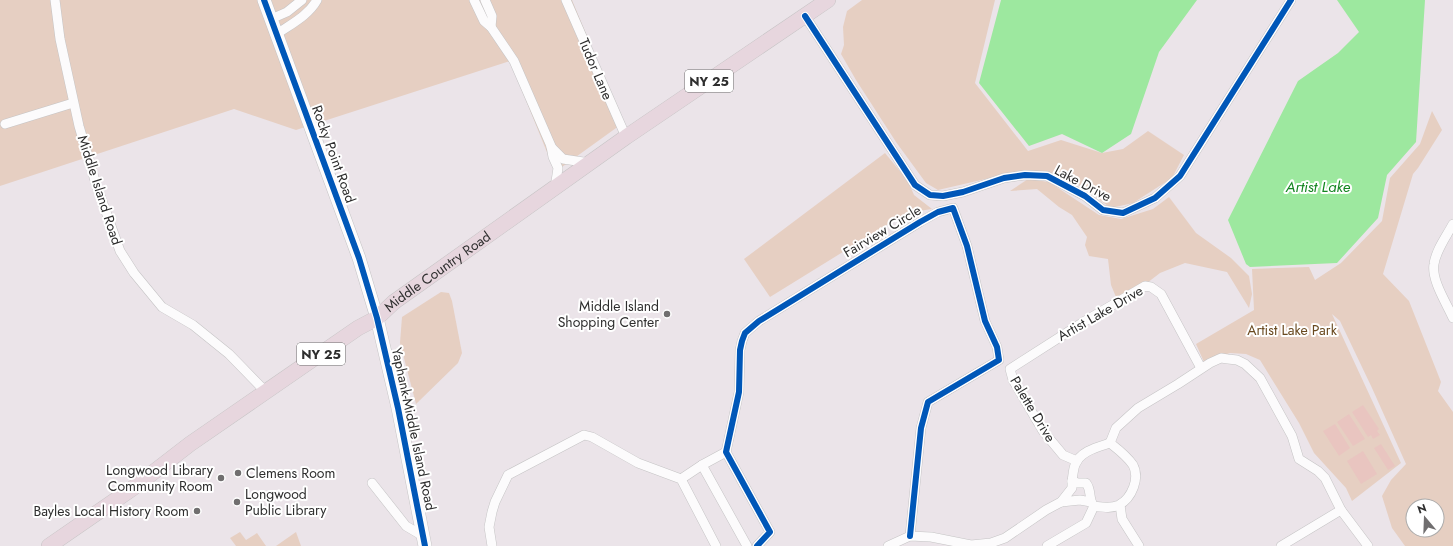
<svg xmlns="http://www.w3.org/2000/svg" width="1453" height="546" font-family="Jost,sans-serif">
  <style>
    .green { fill: #e6cfc2; fill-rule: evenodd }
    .pitch { fill: #e9c5c0 }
    .water { fill: #9de89f }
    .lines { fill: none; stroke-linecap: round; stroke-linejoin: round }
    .minor-casing { stroke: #c5c4c5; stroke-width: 10 }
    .secondary-casing { stroke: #c5c4c5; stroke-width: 14 }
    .primary-casing { stroke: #c6c4c5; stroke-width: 16 }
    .minor { stroke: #fcfbfc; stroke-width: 9 }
    .secondary { stroke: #fcfbfc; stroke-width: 13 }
    .primary { stroke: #e7d6de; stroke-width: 15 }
    .cycleway-casing { stroke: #fff; stroke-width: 8 }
    .cycleway { stroke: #0057b8; stroke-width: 6 }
    .poi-dot { fill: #706e6f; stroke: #fff; stroke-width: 1.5 }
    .labels { text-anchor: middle; stroke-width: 4; stroke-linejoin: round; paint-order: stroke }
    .shield { fill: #fff; stroke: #6d6d6d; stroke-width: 1 }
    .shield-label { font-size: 13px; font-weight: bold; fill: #2e2e2e }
    .street-label { font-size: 14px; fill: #2e2e2e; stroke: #fff }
    .poi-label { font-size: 14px; fill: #2e2e2e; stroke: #fff; text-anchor: end }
    .park-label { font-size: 14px; fill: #69491f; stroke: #fff }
    .water-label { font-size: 15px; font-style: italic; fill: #148521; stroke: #fff }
  </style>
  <rect width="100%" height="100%" fill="#ebe4e9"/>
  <g class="green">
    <path d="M0 0H572L623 123 555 172 510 61 296 130 234 109 0 186Z"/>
    <path d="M862 0H995L975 83 1028 151 1061 140 1102 153 1123 149 1148 131 1184 155 1172 178 1133 203 1111 208 1077 184 1020 171 938 190 926 183 896 142 856 80 841 54 844 45 843 27 847 11Z"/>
    <path d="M1432 111 1442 130 1418 168 1413 174 1383 274 1409 301 1441 382 1438 391 1453 412V546H1405L1392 528 1382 496 1391 480 1406 464 1372 388 1340 321 1332 314 1401 463 1352 501 1346 488 1314 453 1299 423 1260 360 1246 354 1230 353 1204 362 1196 344 1254 310 1252 269 1309 267 1315 280 1341 263 1382 221 1390 178 1420 144ZM1413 506H1437V530H1413Z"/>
    <path d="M885 153 908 181 914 195 932 209 906 213 770 297 744 259Z"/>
    <path d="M1028 179 1049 182 1099 215 1121 219 1153 209 1169 197 1196 233 1231 258 1249 276 1252 294 1249 308 1227 272 1185 263 1160 273 1147 283 1116 297 1111 285 1108 259 1089 256 1085 245 1087 237 1072 215 1059 207 1037 189 1010 191Z"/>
    <path d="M441 292 449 293 452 301 462 353 458 363 416 404 400 343 402 317Z"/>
    <path d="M240 532 246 540 257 533 266 546H236L230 538Z"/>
    <path d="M296 532 301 546H276Z"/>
  </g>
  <g class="pitch">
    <path d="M1363 405 1379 429 1377 431 1380 435 1373 439 1371 435 1368 437 1352 412Z"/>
    <path d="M1349 414 1365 439 1353 446 1337 422Z"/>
    <path d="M1335 424 1350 448 1339 456 1323 431Z"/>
    <path d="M1381 444 1395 466 1388 470 1374 448Z"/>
    <path d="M1363 451 1377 474 1361 484 1347 461Z"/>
  </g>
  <g class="water">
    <path d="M1001 0H1197L1159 52 1131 134 1102 153 1062 134 1029 146 979 83Z"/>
    <path d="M1337 0H1425L1416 142 1387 175 1378 218 1337 263 1250 267 1246 264 1228 220 1298 81 1338 53 1359 32Z"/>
  </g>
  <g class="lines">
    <defs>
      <g id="minor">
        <path d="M55 0 60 39 79 126 96 184 120 251 134 273 162 307 193 325 229 354 266 392"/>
        <path d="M474 0 484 21 491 27 514 61 551 146 553 157 558 168 555 188"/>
        <path d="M485 0 492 16 491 27"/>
        <path d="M566 0 626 137"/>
        <path d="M805 16 915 185 930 195 943 196 963 192 1004 178 1025 175 1047 176 1085 196 1103 210 1123 213 1155 198 1180 176 1291 0"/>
        <path d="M271 19 287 12 302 0"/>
        <path d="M277 34C291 24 308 16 317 0"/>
        <path d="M5 124 73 103"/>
        <path d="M551 147 563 159 590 163"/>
        <path d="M1453 224C1446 237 1436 250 1434 264 1431 280 1447 304 1453 318"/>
        <path d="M1110 443 1116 428 1138 408 1178 384 1210 363 1221 358 1228 359 1237 360 1245 364 1260 378 1292 436 1299 459 1318 471 1325 478 1341 510 1368 546"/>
        <path d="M1110 443C1119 450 1127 456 1133 465 1140 478 1132 498 1119 505 1111 509 1102 507 1094 506 1088 500 1092 490 1086 483H1078L1072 481C1073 476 1073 470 1075 465 1080 451 1098 447 1110 443Z"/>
        <path d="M1077 461 1063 455 1043 431 1013 380 1010 369 1085 321 1145 286 1151 287 1161 294 1201 368"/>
        <path d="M702 465 747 546"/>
        <path d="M681 479 702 465 726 452"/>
        <path d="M1072 481V488L1061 502 1080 500 1091 502"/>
        <path d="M372 483 406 526 423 536"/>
        <path d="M1120 505 1122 519 1139 546"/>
        <path d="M492 546 489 527 492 512 495 502 508 475 584 435 592 437 638 463 681 479 716 546"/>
        <path d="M757 546 770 532 726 452 739 392 740 350 742 341 745 333 759 321 920 222 938 212 953 208 967 246 985 321 997 347 999 360 928 402 921 428 910 536"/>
        <path d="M888 546 910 536 931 537 971 545 991 543 1005 538 1046 510 1061 502"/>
        <path d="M1047 546 1086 523 1094 506"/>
        <path d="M1281 546 1341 510"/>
      </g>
      <path id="secondary" d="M264 0 359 258 377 318 398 408 425 546"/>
      <g id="primary">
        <path id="s1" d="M49 546 133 488 190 444 358 328 377 318 394 302 626 137 828 0"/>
      </g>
    </defs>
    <use href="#minor" class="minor-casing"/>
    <use href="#secondary" class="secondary-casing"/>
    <use href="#primary" class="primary-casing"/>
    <use href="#minor" class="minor"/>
    <use href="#secondary" class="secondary"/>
    <use href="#primary" class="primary"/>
    <defs>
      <g id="cycleway">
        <path d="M264 0 359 258 377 318 398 408 425 546"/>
        <path d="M805 16 915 185 930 195 943 196 963 192 1004 178 1025 175 1047 176 1085 196 1103 210 1123 213 1155 198 1180 176 1291 0"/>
        <path d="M757 546 770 532 726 452 739 392 740 350 742 341 745 333 759 321 920 222 938 212 953 208 967 246 985 321 997 347 999 360 928 402 921 428 910 536"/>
      </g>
    </defs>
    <use href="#cycleway" class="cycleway-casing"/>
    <use href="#cycleway" class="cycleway"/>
  </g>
  <g class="poi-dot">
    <circle cx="667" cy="314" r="4"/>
    <circle cx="238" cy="473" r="4"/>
    <circle cx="221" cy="478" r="4"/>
    <circle cx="237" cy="502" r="4"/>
    <circle cx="197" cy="511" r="4"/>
  </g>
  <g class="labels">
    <g class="shield">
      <rect x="685" y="70" width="48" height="22" rx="3"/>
      <rect x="297" y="343" width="48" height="22" rx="3"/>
    </g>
    <g class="shield-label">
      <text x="709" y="86">NY 25</text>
      <text x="321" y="359">NY 25</text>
    </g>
    <g class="street-label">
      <text transform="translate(596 69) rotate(67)" y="5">Tudor Lane</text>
      <text transform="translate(334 154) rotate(70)" y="5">Rocky Point Road</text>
      <text transform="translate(1083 183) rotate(28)" y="5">Lake Drive</text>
      <text transform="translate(100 190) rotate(72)" y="5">Middle Island Road</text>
      <text transform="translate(882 231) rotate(-31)" y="5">Fairview Circle</text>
      <text dy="5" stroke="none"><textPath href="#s1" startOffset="476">Middle Country Road</textPath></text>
      <text transform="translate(1100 313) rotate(-30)" y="5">Artist Lake Drive</text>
      <text transform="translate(1033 409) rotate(59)" y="5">Palette Drive</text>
      <text transform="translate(414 429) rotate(78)" y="5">Yaphank-Middle Island Road</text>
    </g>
    <g class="poi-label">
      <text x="659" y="311">Middle Island<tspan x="659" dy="16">Shopping Center</tspan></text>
      <text x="213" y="475">Longwood Library<tspan x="213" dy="16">Community Room</tspan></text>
      <text x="246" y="478" text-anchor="start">Clemens Room</text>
      <text x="245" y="499" text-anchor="start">Longwood<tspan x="245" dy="16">Public Library</tspan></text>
      <text x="189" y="516">Bayles Local History Room</text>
    </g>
    <g class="park-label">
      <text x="1292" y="335">Artist Lake Park</text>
    </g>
    <g class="water-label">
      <text x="1318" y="192">Artist Lake</text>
    </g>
  </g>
  <g transform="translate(1425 518) rotate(341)"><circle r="19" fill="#ffffff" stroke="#ababab"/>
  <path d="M0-3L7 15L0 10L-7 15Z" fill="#706e6f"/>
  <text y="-6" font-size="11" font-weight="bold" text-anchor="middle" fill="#2e2e2e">N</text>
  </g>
</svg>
